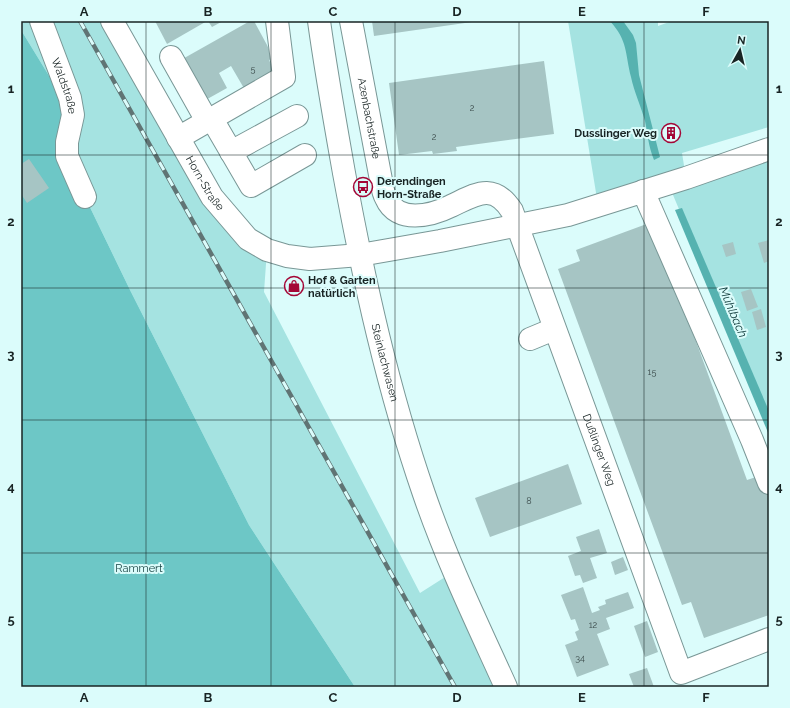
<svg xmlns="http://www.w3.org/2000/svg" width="790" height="708" font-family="Raleway,sans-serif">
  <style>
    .green { fill: #a5e3e1 }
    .forest { fill: #6dc7c6 }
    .water { fill: #56b2b0 }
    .building { fill: #a6c5c4 }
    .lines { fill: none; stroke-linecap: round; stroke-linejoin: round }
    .minor-casing { stroke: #799796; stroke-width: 24 }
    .minor { stroke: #fff; stroke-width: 22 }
    .rail-casing { stroke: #607474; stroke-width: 4.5 }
    .rail { stroke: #dbfcfb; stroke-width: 3; stroke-dasharray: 9; stroke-linecap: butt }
    .grid { fill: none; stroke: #182424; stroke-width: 1; stroke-opacity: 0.55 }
    .labels { text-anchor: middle; stroke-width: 4; stroke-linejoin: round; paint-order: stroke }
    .number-label { font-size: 9px; fill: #3c4c4c }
    .street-label { font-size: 11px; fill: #182424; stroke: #dbfcfb }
    .poi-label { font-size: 11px; font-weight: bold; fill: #182424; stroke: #dbfcfb; text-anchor: start }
    .park-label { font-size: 11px; fill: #133e3e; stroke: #dbfcfb }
    .water-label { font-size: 12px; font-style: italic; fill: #164040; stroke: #dbfcfb }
    .neatline { fill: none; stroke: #182424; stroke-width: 1.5 }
    .grid-label { font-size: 13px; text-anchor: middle; font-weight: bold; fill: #182424 }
  </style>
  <rect width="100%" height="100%" fill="#dbfcfb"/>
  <g class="green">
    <path d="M21 21H112L212 197 267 250 264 292 420 593 453 572 506 687H355L249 525 131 292 72 170 73 115 21 30Z"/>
    <path d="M568 21H658V26L672 21H769V127L682 153 686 178 769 149V424L668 183 598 205Z"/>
  </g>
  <path class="forest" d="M21 30 73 115 69 130 85 197 131 292 249 525 355 687H21Z"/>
  <g class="water">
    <path d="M610 21H623L633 35 636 43 639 75 660 157 654 160C648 145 648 135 645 121 641 106 634 92 631 77 625 53 628 41 610 21Z"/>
    <path d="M682 208 769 411V435L675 210Z"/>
  </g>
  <g class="building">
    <path d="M155 21H207L167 44Z"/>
    <path d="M208 21H223L212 27Z"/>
    <path d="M250 21H254L267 45 273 58 269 60 275 73 245 90 231 66 219 73 227 88 202 102 179 61Z"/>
    <path d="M372 21H472V22L374 36Z"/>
    <path d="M544 61 554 134 456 147 457 151 433 154 432 151 399 155 389 83Z"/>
    <path d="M29 159 49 188 27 203 21 194V164Z"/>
    <path d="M652 222 747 480 762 475 769 492V615L704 638 691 602 682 605 558 269 580 261 576 250Z"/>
    <path d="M769 240V261L764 263 758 243Z"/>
    <path d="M733 242 736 254 726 257 722 245Z"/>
    <path d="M751 289 758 307 747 311 741 292Z"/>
    <path d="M761 309 766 327 757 330 752 312Z"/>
    <path d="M568 464 582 504 490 537 475 498Z"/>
    <path d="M599 529 607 553 590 558 597 578 583 583 580 575 575 576 568 556 581 551 576 537Z"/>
    <path d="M623 557 628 570 615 575 611 562Z"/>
    <path d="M583 587 592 613 600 610 598 607 606 604 605 600 628 592 634 608 606 618 610 629 597 634 609 665 577 677 565 645 578 640 575 632 579 630 575 619 571 620 561 595Z"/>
    <path d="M647 621 658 652 645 657 634 626Z"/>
    <path d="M647 668 654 687H634L629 674Z"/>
  </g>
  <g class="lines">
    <defs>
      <g id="minor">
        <path id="s1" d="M41 21 70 98 73 115 67 142V156L85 197"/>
        <path id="s2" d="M112 21 212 197 248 239 267 250 287 256 310 259 360 255 440 241 568 215 686 178 769 149"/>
        <path id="s3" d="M319 21C326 72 335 122 344 173 364 281 388 390 424 494 447 561 477 623 506 687"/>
        <path id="s4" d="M351 21 381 180C382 186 383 193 386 198 397 224 431 216 451 206 475 195 493 181 512 211L681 673 769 639"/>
        <path d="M171 57 207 121"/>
        <path d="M212 119 251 186 305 155"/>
        <path d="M178 138 284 77 277 21"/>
        <path d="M231 152 297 116"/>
        <path d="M643 191 752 440 769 483"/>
        <path d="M530 339 554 329"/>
      </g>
    </defs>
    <use href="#minor" class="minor-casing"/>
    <use href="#minor" class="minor"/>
    <defs>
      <path id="rail" d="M80 21 455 687"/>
    </defs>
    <use href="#rail" class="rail-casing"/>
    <use href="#rail" class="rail"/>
  </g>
  <path class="grid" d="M146 21V687M271 21V687M395 21V687M519 21V687M644 21V687M21 155H769M21 288H769M21 420H769M21 553H769"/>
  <defs>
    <symbol id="building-ring" viewBox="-11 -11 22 22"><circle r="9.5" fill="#dbfcfb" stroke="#a40737" stroke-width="1.5"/><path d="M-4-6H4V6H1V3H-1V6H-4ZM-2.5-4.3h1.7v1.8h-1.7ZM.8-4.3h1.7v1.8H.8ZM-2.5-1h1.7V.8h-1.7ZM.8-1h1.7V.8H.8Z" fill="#a40737"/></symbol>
    <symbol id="bus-ring" viewBox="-11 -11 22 22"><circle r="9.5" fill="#dbfcfb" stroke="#a40737" stroke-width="1.5"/><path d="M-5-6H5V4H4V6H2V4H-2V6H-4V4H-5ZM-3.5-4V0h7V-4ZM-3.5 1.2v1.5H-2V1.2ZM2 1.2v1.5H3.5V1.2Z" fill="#a40737"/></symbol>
    <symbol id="shop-ring" viewBox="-11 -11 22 22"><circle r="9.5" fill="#dbfcfb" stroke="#a40737" stroke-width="1.5"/><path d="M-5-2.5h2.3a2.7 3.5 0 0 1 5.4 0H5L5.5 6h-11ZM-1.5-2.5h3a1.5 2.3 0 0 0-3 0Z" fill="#a40737"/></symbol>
  </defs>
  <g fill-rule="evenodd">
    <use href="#building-ring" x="660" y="122" width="22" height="22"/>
    <use href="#bus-ring" x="352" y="176" width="22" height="22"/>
    <use href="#shop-ring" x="283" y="275" width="22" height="22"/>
  </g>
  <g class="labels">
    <g class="number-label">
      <text x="253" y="72">5</text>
      <text x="472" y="111">2</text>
      <text x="434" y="140">2</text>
      <text x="652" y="375">15</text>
      <text x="529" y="504">8</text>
      <text x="593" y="628">12</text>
      <text x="580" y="661">34</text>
    </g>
    <g class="street-label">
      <text dy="4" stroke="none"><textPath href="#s1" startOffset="69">Waldstraße</textPath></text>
      <text dy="4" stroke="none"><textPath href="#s4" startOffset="99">Azenbachstraße</textPath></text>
      <text dy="4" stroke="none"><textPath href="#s2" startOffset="187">Horn-Straße</textPath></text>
      <text dy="4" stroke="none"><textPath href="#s3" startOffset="348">Steinlachwasen</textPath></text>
      <text dy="4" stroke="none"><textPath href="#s4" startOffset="579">Dußlinger Weg</textPath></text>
    </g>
    <g class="poi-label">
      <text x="657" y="137" text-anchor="end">Dusslinger Weg</text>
      <text x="377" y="185">Derendingen<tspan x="377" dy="13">Horn-Straße</tspan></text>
      <text x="308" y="284">Hof &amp; Garten<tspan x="308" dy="13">natürlich</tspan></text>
    </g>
    <g class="park-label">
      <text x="139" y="572">Rammert</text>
    </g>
    <g class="water-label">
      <text transform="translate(733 312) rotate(67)" y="4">Mühlbach</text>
    </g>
  </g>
  <rect width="790" height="708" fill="none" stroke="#dbfcfb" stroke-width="44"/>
  <g transform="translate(740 50) rotate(8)" stroke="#dbfcfb" stroke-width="3" paint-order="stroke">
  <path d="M0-3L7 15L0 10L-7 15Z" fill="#182424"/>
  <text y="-6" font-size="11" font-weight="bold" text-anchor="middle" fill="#182424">N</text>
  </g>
  <rect x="22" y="22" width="746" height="664" class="neatline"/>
  <g class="grid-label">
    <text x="84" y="16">A</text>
    <text x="208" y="16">B</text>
    <text x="333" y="16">C</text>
    <text x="457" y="16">D</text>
    <text x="582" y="16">E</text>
    <text x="706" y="16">F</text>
    <text x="11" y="93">1</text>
    <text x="779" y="93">1</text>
    <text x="11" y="226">2</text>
    <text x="779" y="226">2</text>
    <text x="11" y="359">3</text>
    <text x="779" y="359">3</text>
    <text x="11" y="491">4</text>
    <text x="779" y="491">4</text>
    <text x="11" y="624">5</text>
    <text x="779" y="624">5</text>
    <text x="84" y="702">A</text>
    <text x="208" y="702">B</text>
    <text x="333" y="702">C</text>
    <text x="457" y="702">D</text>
    <text x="582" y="702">E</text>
    <text x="706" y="702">F</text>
  </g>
</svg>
